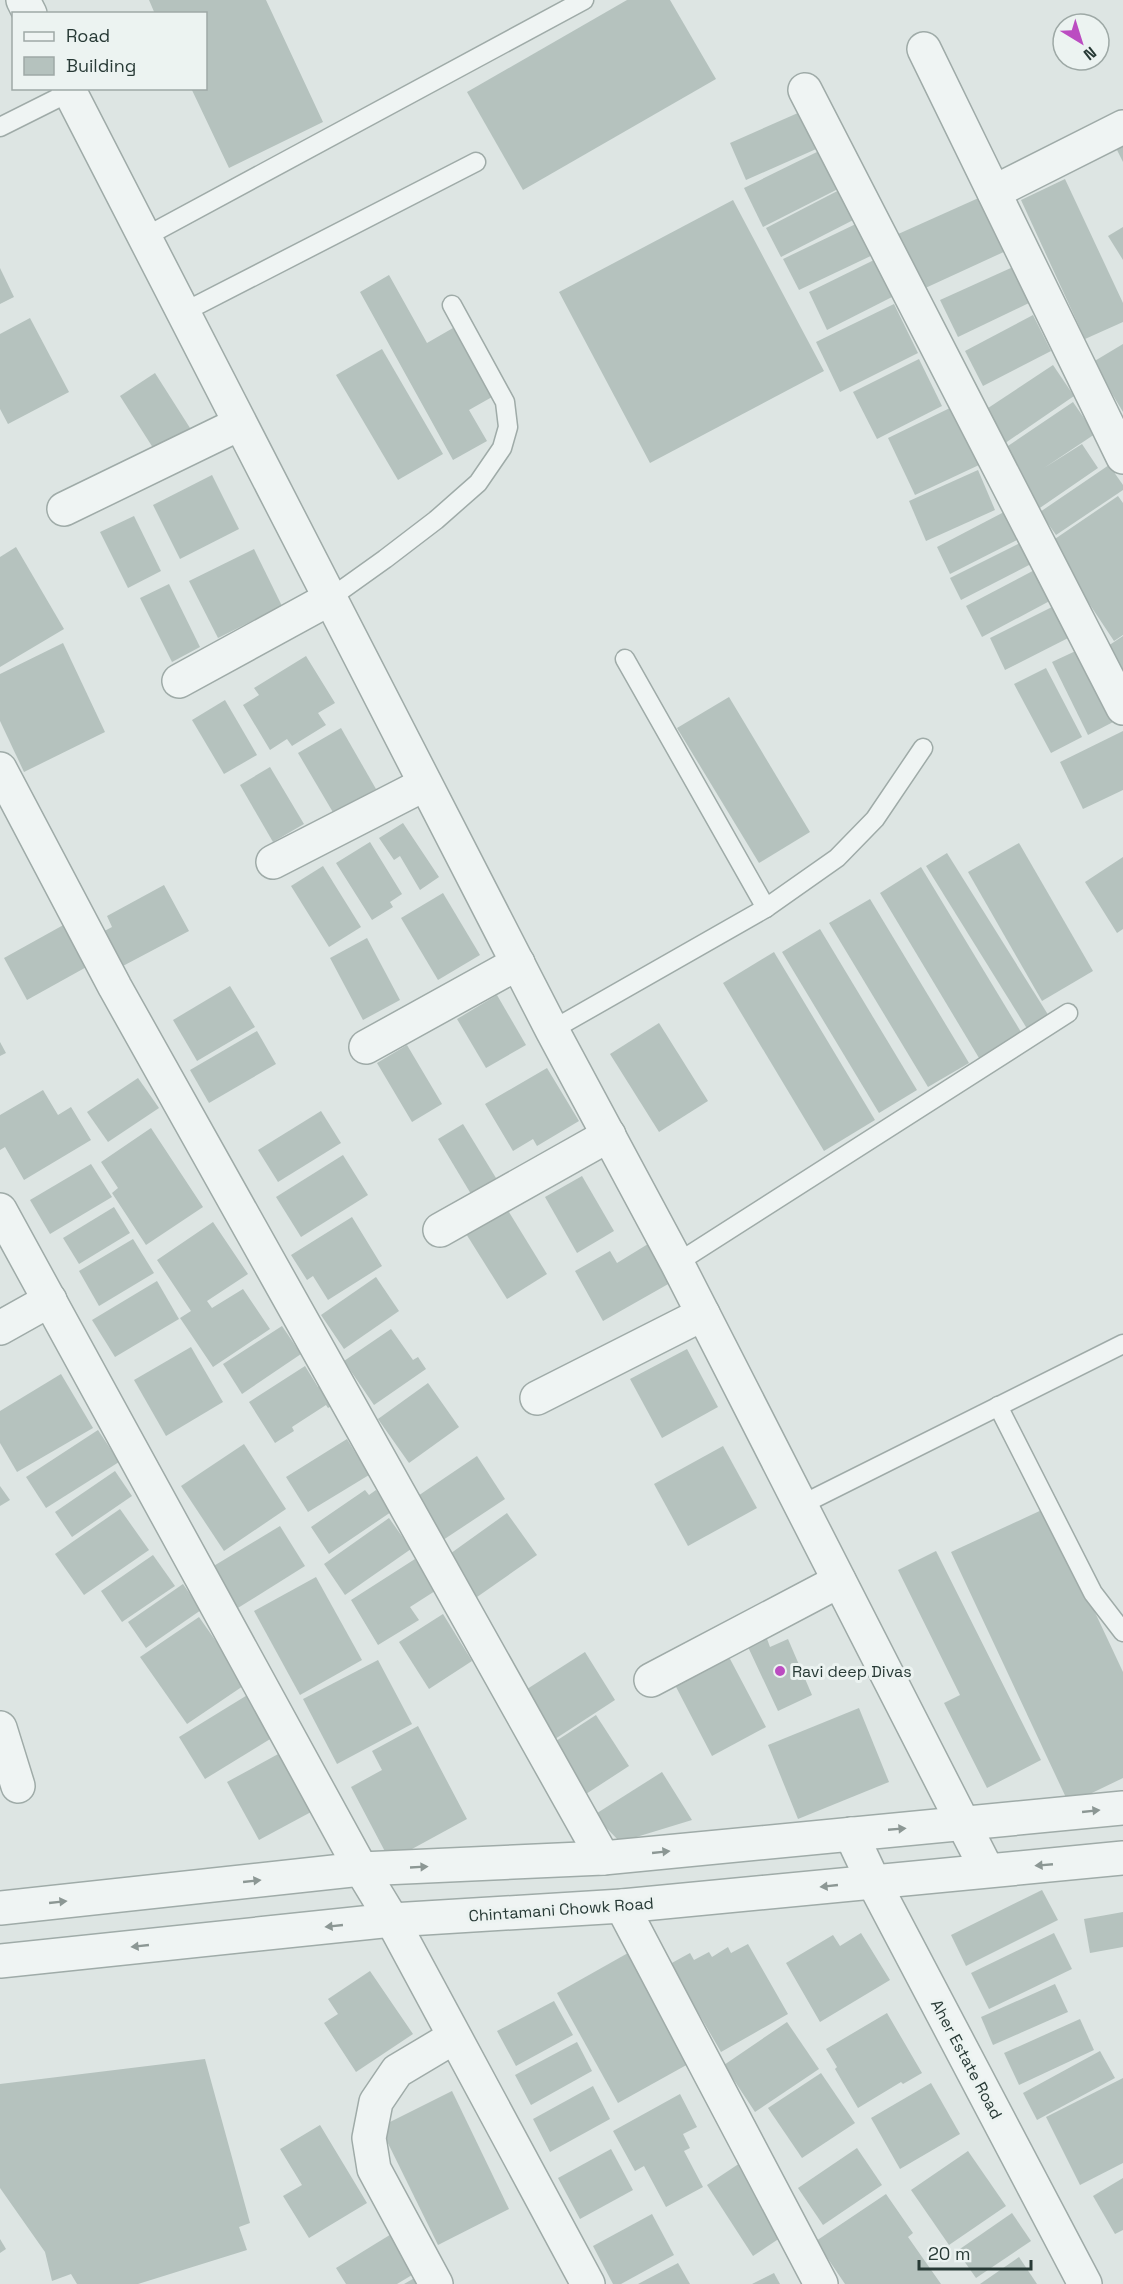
<svg xmlns="http://www.w3.org/2000/svg" width="1123" height="2284" font-family="'Space Grotesk',sans-serif">
  <style>
    .building { fill: #b5c2be }
    .lines { fill: none; stroke-linecap: round; stroke-linejoin: round }
    .service-casing { stroke: #9faba8; stroke-width: 21 }
    .minor-casing { stroke: #9faba8; stroke-width: 36 }
    .service { stroke: #eff4f3; stroke-width: 18 }
    .minor { stroke: #eff4f3; stroke-width: 33 }
    .oneway { fill: #8c9794 }
    .poi-dot { fill: #bb4cc1; stroke: #ecf3f1; stroke-width: 2 }
    .labels { text-anchor: middle; stroke-width: 6; stroke-linejoin: round; paint-order: stroke }
    .poi-label { font-size: 16px; fill: #283a36; stroke: #ecf3f1; text-anchor: start }
    .street-label { font-size: 16px; fill: #283a36; stroke: #ecf3f1 }
  </style>
  <rect width="100%" height="100%" fill="#dde5e3"/>
  <g class="building">
    <path d="M149 0H266L323 122 229 168 191 88H206V14H155Z"/>
    <path d="M627 0H670L716 79 523 190 467 92Z"/>
    <path d="M807 109 823 146 746 180 730 143Z"/>
    <path d="M1123 142V162L1115 146Z"/>
    <path d="M821 150 840 188 763 227 744 188Z"/>
    <path d="M1065 179 1123 303V322L1085 339 1021 200Z"/>
    <path d="M847 186 863 215 781 257 766 228Z"/>
    <path d="M983 196 1008 250 921 290 896 235Z"/>
    <path d="M733 200 824 371 650 463 559 292Z"/>
    <path d="M862 221 877 253 799 290 783 259Z"/>
    <path d="M1123 227V260L1108 236Z"/>
    <path d="M876 259 894 296 827 330 809 292Z"/>
    <path d="M1013 267 1029 303 958 337 940 300Z"/>
    <path d="M0 268 14 297 0 304Z"/>
    <path d="M389 275 427 343 453 328 492 397 469 410 487 441 453 460 360 292Z"/>
    <path d="M894 304 918 353 840 392 816 342Z"/>
    <path d="M1033 315 1051 351 983 386 965 351Z"/>
    <path d="M30 318 69 392 8 424 0 409V334Z"/>
    <path d="M1123 344V412L1093 362Z"/>
    <path d="M382 349 443 454 398 480 336 375Z"/>
    <path d="M919 359 942 406 877 439 853 392Z"/>
    <path d="M1053 365 1074 396 998 448 976 416Z"/>
    <path d="M155 373 190 428 155 451 120 396Z"/>
    <path d="M1073 402 1095 434 1044 468 1082 444 1098 468 1034 512 996 454Z"/>
    <path d="M952 407 979 465 915 495 888 438Z"/>
    <path d="M1109 465 1123 485V490L1056 535 1040 512Z"/>
    <path d="M978 470 995 510 926 541 909 501Z"/>
    <path d="M212 475 239 529 180 559 153 505Z"/>
    <path d="M1118 496 1123 503V635L1114 641 1049 543Z"/>
    <path d="M1004 512 1017 540 950 574 937 547Z"/>
    <path d="M134 516 161 571 128 588 100 532Z"/>
    <path d="M1020 543 1031 564 961 600 950 578Z"/>
    <path d="M16 547 64 629 0 667V557Z"/>
    <path d="M254 549 282 606 218 638 189 581Z"/>
    <path d="M1044 565 1059 596 982 637 966 606Z"/>
    <path d="M169 584 200 647 172 662 140 598Z"/>
    <path d="M1060 603 1076 634 1005 670 990 638Z"/>
    <path d="M1123 636V680L1102 650Z"/>
    <path d="M63 643 105 732 24 772 0 721V674Z"/>
    <path d="M1082 648 1117 720 1088 735 1052 662Z"/>
    <path d="M306 656 335 703 318 713 326 725 292 746 287 739 270 750 243 705 259 695 254 688Z"/>
    <path d="M1046 668 1082 737 1051 753 1014 684Z"/>
    <path d="M729 697 810 832 759 863 677 728Z"/>
    <path d="M225 700 257 755 224 774 192 720Z"/>
    <path d="M341 728 376 789 334 814 298 753Z"/>
    <path d="M1123 731V790L1083 809 1060 762Z"/>
    <path d="M270 767 304 824 273 842 240 785Z"/>
    <path d="M403 823 439 877 420 890 400 856 394 860 379 838Z"/>
    <path d="M370 842 402 894 390 902 393 907 372 920 336 863Z"/>
    <path d="M1019 843 1093 971 1042 1001 968 872Z"/>
    <path d="M947 853 1052 1021 1031 1035 926 866Z"/>
    <path d="M1123 857V929L1117 933 1085 882Z"/>
    <path d="M323 866 361 927 329 947 291 886Z"/>
    <path d="M921 867 1024 1037 982 1063 880 893Z"/>
    <path d="M164 885 189 931 121 967 97 935 112 927 107 916Z"/>
    <path d="M443 893 480 955 438 980 401 918Z"/>
    <path d="M870 899 969 1063 928 1087 829 923Z"/>
    <path d="M67 923 90 965 27 1000 4 958Z"/>
    <path d="M820 929 917 1090 879 1113 782 952Z"/>
    <path d="M367 938 400 1000 363 1020 330 958Z"/>
    <path d="M774 952 875 1120 824 1151 723 983Z"/>
    <path d="M230 986 255 1027 197 1061 173 1020Z"/>
    <path d="M497 995 526 1045 486 1068 457 1019Z"/>
    <path d="M659 1023 708 1101 659 1132 610 1054Z"/>
    <path d="M257 1031 276 1064 209 1103 190 1070Z"/>
    <path d="M0 1042 6 1053 0 1056Z"/>
    <path d="M407 1045 442 1104 412 1122 377 1063Z"/>
    <path d="M547 1068 579 1121 537 1146 533 1139 513 1151 485 1104Z"/>
    <path d="M138 1078 159 1108 108 1142 87 1112Z"/>
    <path d="M43 1090 58 1115 71 1107 91 1140 24 1180 5 1147 0 1150V1115Z"/>
    <path d="M321 1111 341 1143 278 1182 258 1150Z"/>
    <path d="M463 1124 496 1178 471 1194 438 1139Z"/>
    <path d="M151 1128 203 1207 146 1245 112 1193 118 1188 101 1162Z"/>
    <path d="M343 1155 368 1195 301 1237 276 1197Z"/>
    <path d="M91 1164 112 1197 50 1234 30 1200Z"/>
    <path d="M582 1176 614 1231 577 1253 545 1197Z"/>
    <path d="M504 1204 547 1274 507 1299 463 1229Z"/>
    <path d="M114 1207 130 1233 79 1264 63 1238Z"/>
    <path d="M352 1217 382 1266 328 1300 313 1276 307 1280 291 1255Z"/>
    <path d="M213 1222 248 1274 207 1301 212 1308 243 1289 270 1329 213 1367 180 1318 191 1311 157 1260Z"/>
    <path d="M133 1239 154 1273 99 1306 79 1271Z"/>
    <path d="M648 1244 670 1283 603 1321 575 1271 610 1251 617 1263Z"/>
    <path d="M376 1277 399 1311 344 1349 321 1315Z"/>
    <path d="M157 1281 179 1319 115 1357 92 1320Z"/>
    <path d="M282 1326 301 1354 242 1394 223 1364Z"/>
    <path d="M391 1329 413 1360 418 1357 426 1369 374 1405 344 1361Z"/>
    <path d="M191 1347 223 1402 166 1436 134 1380Z"/>
    <path d="M687 1349 718 1407 662 1438 630 1379Z"/>
    <path d="M305 1366 318 1387 324 1382 337 1403 328 1408 326 1405 292 1427 294 1431 275 1443 249 1402Z"/>
    <path d="M61 1374 93 1428 17 1472 0 1443V1411Z"/>
    <path d="M428 1383 459 1427 409 1463 378 1419Z"/>
    <path d="M98 1430 119 1462 46 1508 26 1477Z"/>
    <path d="M347 1439 369 1475 308 1512 286 1477Z"/>
    <path d="M244 1444 286 1509 224 1551 181 1486Z"/>
    <path d="M723 1446 757 1508 688 1546 654 1484Z"/>
    <path d="M477 1456 505 1499 437 1544 409 1502Z"/>
    <path d="M115 1471 132 1496 72 1537 55 1512Z"/>
    <path d="M0 1486 10 1500 0 1506Z"/>
    <path d="M365 1490 369 1495 376 1490 391 1512 329 1554 311 1527Z"/>
    <path d="M1046 1508 1123 1672V1778L1069 1804 951 1552Z"/>
    <path d="M120 1509 149 1550 84 1595 55 1554Z"/>
    <path d="M507 1513 537 1555 477 1597 447 1556Z"/>
    <path d="M389 1518 411 1549 345 1595 324 1564Z"/>
    <path d="M280 1526 305 1566 233 1611 207 1570Z"/>
    <path d="M936 1551 1041 1760 987 1788 944 1703 960 1695 898 1570Z"/>
    <path d="M153 1555 175 1586 122 1622 101 1591Z"/>
    <path d="M415 1559 435 1591 410 1607 419 1620 378 1645 351 1600Z"/>
    <path d="M316 1577 362 1660 300 1695 254 1611Z"/>
    <path d="M183 1584 201 1610 146 1648 128 1622Z"/>
    <path d="M443 1614 472 1661 429 1689 399 1642Z"/>
    <path d="M199 1617 246 1684 187 1724 140 1657Z"/>
    <path d="M766 1636 770 1647 788 1639 812 1695 778 1711 748 1647Z"/>
    <path d="M585 1652 615 1700 555 1739 524 1691Z"/>
    <path d="M729 1657 766 1727 712 1756 675 1685Z"/>
    <path d="M378 1660 412 1724 337 1764 303 1699Z"/>
    <path d="M249 1694 275 1736 205 1779 179 1737Z"/>
    <path d="M859 1708 889 1782 798 1819 768 1745Z"/>
    <path d="M596 1715 629 1766 586 1794 553 1743Z"/>
    <path d="M418 1726 467 1819 390 1861 351 1787 382 1770 372 1751Z"/>
    <path d="M280 1753 311 1812 259 1840 227 1782Z"/>
    <path d="M662 1772 692 1820 620 1842 594 1815Z"/>
    <path d="M1042 1890 1058 1920 966 1966 951 1935Z"/>
    <path d="M1123 1912V1947L1090 1953 1084 1919Z"/>
    <path d="M861 1933 890 1980 820 2022 786 1963 833 1935 840 1946Z"/>
    <path d="M1054 1933 1072 1969 989 2009 971 1973Z"/>
    <path d="M748 1944 788 2014 721 2052 670 1964 690 1953 694 1960 709 1952 712 1957 728 1947 731 1953Z"/>
    <path d="M628 1953 690 2063 618 2103 557 1993Z"/>
    <path d="M370 1971 413 2034 356 2072 324 2023 338 2014 328 1999Z"/>
    <path d="M1055 1984 1068 2012 993 2045 981 2017Z"/>
    <path d="M554 2001 573 2035 516 2066 497 2031Z"/>
    <path d="M887 2013 922 2073 903 2084 901 2082 858 2108 835 2069 837 2067 826 2049Z"/>
    <path d="M1080 2019 1094 2050 1019 2085 1004 2053Z"/>
    <path d="M787 2022 819 2069 755 2112 724 2065Z"/>
    <path d="M577 2042 592 2071 531 2105 515 2075Z"/>
    <path d="M1100 2051 1115 2078 1037 2120 1023 2093Z"/>
    <path d="M205 2059 250 2223 239 2227 247 2250 138 2284H77L71 2274 52 2281 45 2252 0 2188V2084Z"/>
    <path d="M821 2073 855 2123 802 2158 768 2108Z"/>
    <path d="M1123 2078V2163L1080 2185 1046 2117Z"/>
    <path d="M931 2083 960 2134 900 2169 871 2118Z"/>
    <path d="M593 2086 610 2119 550 2152 533 2119Z"/>
    <path d="M452 2091 509 2209 438 2245 380 2127Z"/>
    <path d="M680 2094 697 2127 683 2134 690 2148 684 2151 703 2187 666 2207 644 2166 635 2171 613 2131Z"/>
    <path d="M320 2125 367 2203 309 2238 283 2196 302 2185 280 2149Z"/>
    <path d="M857 2148 882 2185 823 2225 798 2188Z"/>
    <path d="M611 2149 633 2190 580 2219 558 2178Z"/>
    <path d="M968 2151 1006 2206 949 2245 911 2190Z"/>
    <path d="M743 2161 789 2232 753 2256 707 2185Z"/>
    <path d="M1123 2178V2230L1115 2234 1093 2196Z"/>
    <path d="M886 2194 913 2233 908 2237 941 2284H845L816 2241Z"/>
    <path d="M1012 2213 1031 2241 976 2278 957 2251Z"/>
    <path d="M652 2214 674 2255 621 2284H613L593 2246Z"/>
    <path d="M393 2233 417 2272 397 2284H346L336 2268Z"/>
    <path d="M0 2239 6 2249 0 2253Z"/>
    <path d="M1019 2257 1037 2284H980Z"/>
    <path d="M678 2263 690 2284H638Z"/>
    <path d="M774 2273 780 2284H752Z"/>
    <path d="M418 2276 422 2284H404Z"/>
  </g>
  <g class="lines">
    <defs>
      <g id="service">
        <path d="M0 127 70 92"/>
        <path d="M143 238 584 0"/>
        <path d="M182 313 476 162"/>
        <path d="M329 599 385 559 436 520 478 483 502 448 508 427 505 402 452 305"/>
        <path d="M625 659 766 908"/>
        <path d="M552 1030 766 908 837 858 875 819 923 748"/>
        <path d="M677 1263 1068 1013"/>
        <path d="M998 1406 1093 1593 1123 1632"/>
        <path d="M801 1505 1123 1344"/>
      </g>
      <g id="minor">
        <path d="M23 0 30 14"/>
        <path d="M924 49 1123 457"/>
        <path d="M68 88 552 1030 677 1263 987 1870"/>
        <path d="M805 90 1123 708"/>
        <path d="M994 192 1123 127"/>
        <path d="M64 509 239 424"/>
        <path d="M179 681 329 599"/>
        <path d="M0 769 115 987 603 1858"/>
        <path d="M273 862 425 784"/>
        <path d="M366 1047 518 963"/>
        <path d="M0 1210 361 1869 392 1920 588 2284"/>
        <path d="M440 1230 609 1135"/>
        <path d="M0 1328 50 1300"/>
        <path d="M537 1398 703 1314"/>
        <path d="M651 1680 839 1581"/>
        <path d="M0 1728 18 1786"/>
        <path d="M851 1834 873 1881 1085 2284"/>
        <path d="M622 1906 821 2284"/>
        <path d="M0 1908 361 1869 603 1858 1123 1808"/>
        <path d="M0 1961 392 1920 622 1906 1123 1858"/>
        <path d="M436 2284 374 2169 369 2138 376 2102 397 2071 454 2037"/>
      </g>
    </defs>
    <use href="#service" class="service-casing"/>
    <use href="#minor" class="minor-casing"/>
    <use href="#service" class="service"/>
    <use href="#minor" class="minor"/>
  </g>
  <defs><path id="oneway-solid" d="M-6-.8H1V-3.2L6.5 0L1 3.2V.8H-6Z" transform="scale(1.5)"/></defs>
  <g class="oneway">
    <use href="#oneway-solid" transform="translate(1091 1811) rotate(-6)"/>
    <use href="#oneway-solid" transform="translate(897 1829) rotate(-5)"/>
    <use href="#oneway-solid" transform="translate(661 1852) rotate(-6)"/>
    <use href="#oneway-solid" transform="translate(1044 1865) rotate(175)"/>
    <use href="#oneway-solid" transform="translate(419 1867) rotate(-3)"/>
    <use href="#oneway-solid" transform="translate(252 1881) rotate(-6)"/>
    <use href="#oneway-solid" transform="translate(829 1886) rotate(174)"/>
    <use href="#oneway-solid" transform="translate(58 1902) rotate(-6)"/>
    <use href="#oneway-solid" transform="translate(334 1926) rotate(174)"/>
    <use href="#oneway-solid" transform="translate(140 1946) rotate(174)"/>
  </g>
  <circle class="poi-dot" cx="780" cy="1671" r="6"/>
  <g class="labels">
    <g class="poi-label">
      <text x="792" y="1677">Ravi deep Divas</text>
    </g>
    <g class="street-label">
      <text transform="translate(561 1909) rotate(-4)" y="6">Chintamani Chowk Road</text>
      <text transform="translate(967 2059) rotate(62)" y="6">Aher Estate Road</text>
    </g>
  </g>
  <rect x="12" y="12" width="195" height="78" fill="#ecf3f1" stroke="#9ea9a6" stroke-width="1.5"/>
  <rect x="24" y="32" width="30" height="9" fill="#eff4f3" stroke="#9ea9a6" stroke-width="1.5"/>
  <text x="66" y="42" font-size="18" fill="#283a36">Road</text>
  <rect x="24" y="57" width="30" height="18" fill="#b5c2be" stroke="#9ea9a6" stroke-width="1.5"/>
  <text x="66" y="72" font-size="18" fill="#283a36">Building</text>
  <g transform="translate(1081 42) rotate(142)"><circle r="28" fill="#ecf3f1" stroke="#9ea9a6" stroke-width="1.5"/>
  <path d="M0-4.5L10 22L0 15L-10 22Z" fill="#bb4cc1"/>
  <text y="-9" font-size="16" font-weight="bold" text-anchor="middle" fill="#283a36">N</text>
  </g>
  <path d="M919 2260v9h112v-9" fill="none" stroke="#283a36" stroke-width="3"/>
  <text x="928" y="2260" font-size="18" fill="#283a36" stroke="#ecf3f1" stroke-width="4.5" paint-order="stroke">20 m</text>
</svg>
